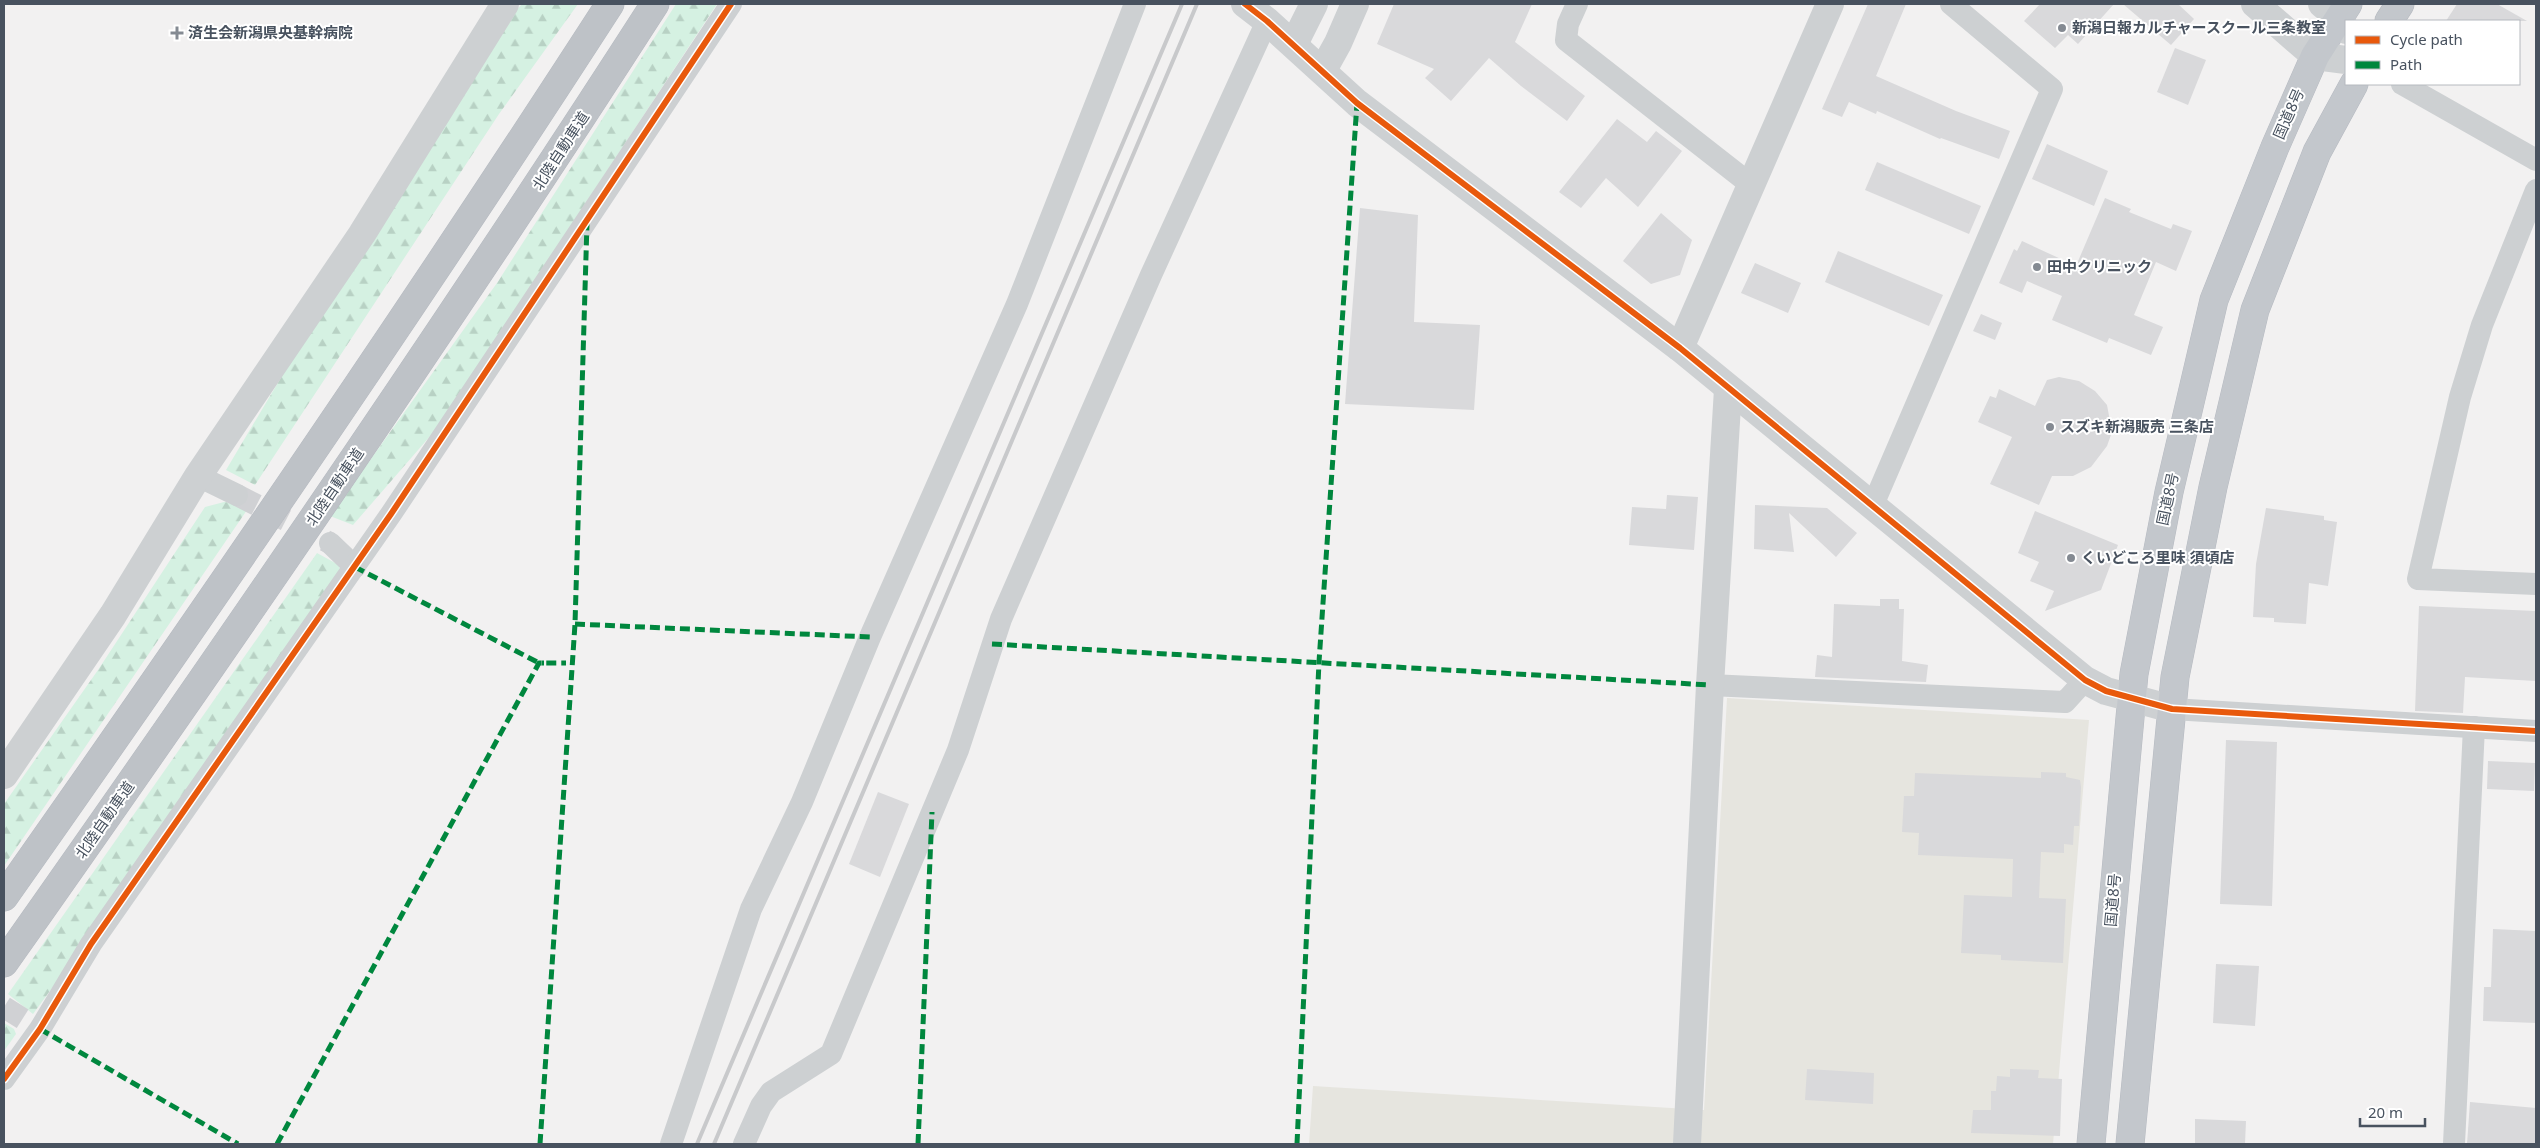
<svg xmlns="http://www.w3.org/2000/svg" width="2540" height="1148" font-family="'Noto Sans','Noto Sans JP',sans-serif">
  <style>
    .commercial { fill: #e6e5df }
    .forest { fill: url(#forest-firs) }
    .building { fill: #d9d9db }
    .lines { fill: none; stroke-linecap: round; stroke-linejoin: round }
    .minor-tunnel { stroke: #d0d1d4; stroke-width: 22; stroke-dasharray: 22 11; stroke-linecap: butt }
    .trunk-casing { stroke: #b6bac1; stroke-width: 29 }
    .motorway-casing { stroke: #b6bac1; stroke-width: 29 }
    .minor { stroke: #cdd0d2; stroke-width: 22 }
    .tertiary { stroke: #cdd0d2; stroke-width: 28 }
    .trunk { stroke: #c3c7cc; stroke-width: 28 }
    .motorway { stroke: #bec2c7; stroke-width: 28 }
    .rail { stroke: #c8c9cb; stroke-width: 4 }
    .quiet { stroke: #00873e; stroke-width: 5; stroke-dasharray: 10 5; stroke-linecap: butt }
    .cycleway-casing { stroke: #fff; stroke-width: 9 }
    .cycleway { stroke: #e8590c; stroke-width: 6 }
    .poi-dot { fill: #848a92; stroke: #fff; stroke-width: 2 }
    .labels { text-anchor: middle; stroke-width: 4; stroke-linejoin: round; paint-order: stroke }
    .poi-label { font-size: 15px; font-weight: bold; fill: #48525f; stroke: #fff; text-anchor: start }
    .street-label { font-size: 15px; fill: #48525f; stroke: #fff }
  </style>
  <defs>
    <pattern id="forest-firs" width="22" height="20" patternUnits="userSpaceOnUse" patternTransform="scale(1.25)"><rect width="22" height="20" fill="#d5f1e2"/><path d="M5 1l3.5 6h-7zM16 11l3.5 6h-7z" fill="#b8d1c4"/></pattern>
  </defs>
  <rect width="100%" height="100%" fill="#f2f1f1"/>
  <path class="commercial" d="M1727 698 2089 720 2053 1144H1309L1313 1086 1704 1110Z"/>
  <g class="forest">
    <path d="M522 4H578L499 114 255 485 226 470 295 354 495 35Z"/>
    <path d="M676 4H717L438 427 353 525 330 516 497 283Z"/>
    <path d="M224 502 237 503 247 510 4 866V804L98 670 205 507Z"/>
    <path d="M317 553 339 565 342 579 111 908 33 1014 8 994Z"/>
    <path d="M4 1023 14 1029 16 1034 4 1051Z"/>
  </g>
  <g class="building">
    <path d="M1394 4H1532L1515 42 1585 96 1567 121 1521 86 1489 58 1451 101 1425 78 1434 69 1377 44Z"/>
    <path d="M1868 4H1906L1876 76 1956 111 2010 131 1999 159 1941 138 1940 139 1877 111 1876 114 1849 102 1842 117 1822 109Z"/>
    <path d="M2040 4H2114L2078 44 2068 35 2055 48 2024 21Z"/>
    <path d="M2123 4H2178L2194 19 2171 45Z"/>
    <path d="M2457 4H2497L2527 21H2446Z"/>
    <path d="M2175 48 2206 60 2188 105 2157 92Z"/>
    <path d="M1617 119 1647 142 1656 131 1682 151 1638 207 1606 178 1581 208 1559 192Z"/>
    <path d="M2047 144 2108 171 2094 206 2032 179Z"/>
    <path d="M1877 162 1981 206 1969 234 1865 190Z"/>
    <path d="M2105 198 2131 209 2129 212 2171 229 2173 224 2192 231 2176 271 2156 262 2134 315 2163 327 2151 355 2109 338 2107 343 2052 320 2062 296 2027 281 2022 293 1999 283 2014 249 2017 251 2022 241 2076 266Z"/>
    <path d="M1360 208 1418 215 1414 322 1480 325 1474 410 1345 404Z"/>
    <path d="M1661 213 1692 240 1680 275 1651 284 1623 261Z"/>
    <path d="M1838 251 1943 295 1929 326 1825 282Z"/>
    <path d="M1755 263 1801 283 1788 313 1741 293Z"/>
    <path d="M1981 314 2002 323 1995 340 1973 331Z"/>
    <path d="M2059 377 2079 381 2095 391 2107 405 2112 432 2107 446 2091 467 2073 476H2052L2039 505 1990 484 2012 437 1978 422 1990 396 1996 398 1999 389 2035 406 2047 380Z"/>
    <path d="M1667 495 1698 497 1694 550 1629 545 1632 507 1666 509Z"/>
    <path d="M1755 505 1827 508 1857 533 1836 557 1789 513 1794 552 1754 549Z"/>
    <path d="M2266 508 2324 516V520L2337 522 2328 586 2309 583 2306 624 2274 622V618L2253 617 2256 564Z"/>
    <path d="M2035 511 2118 545 2101 590 2045 611 2054 591 2030 581 2039 562 2018 553Z"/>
    <path d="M1880 599H1899V609H1904L1902 661 1928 665 1926 682 1815 677 1817 655 1832 657 1834 604 1880 606Z"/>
    <path d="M2419 606 2536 611V681L2465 677 2463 713 2415 711Z"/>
    <path d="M2226 740 2277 742 2272 906 2220 904Z"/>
    <path d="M2488 761 2535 763 2534 791 2487 789Z"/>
    <path d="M2041 772 2066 773V777L2080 780 2081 787 2079 826H2074L2073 845 2064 844V853L2041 852 2039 898 2066 899 2063 963 2001 960V955L1961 953 1964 895 2012 897 2013 859 1918 855 1919 833 1902 832 1904 796H1914L1915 773 2041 778Z"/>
    <path d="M878 792 909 804 880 877 849 864Z"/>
    <path d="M2493 929 2536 931V1023L2483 1021 2484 987H2491Z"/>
    <path d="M2216 964 2259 966 2255 1026 2213 1023Z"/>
    <path d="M1807 1069 1874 1073 1873 1104 1805 1100Z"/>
    <path d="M2010 1069 2039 1070 2038 1078 2062 1079 2060 1136 1971 1133 1973 1110H1991V1091H1996L1997 1076 2010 1077Z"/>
    <path d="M2470 1102 2536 1108V1144H2467Z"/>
    <path d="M2195 1119 2246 1121 2245 1144H2195Z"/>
  </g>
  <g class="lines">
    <g class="minor-tunnel">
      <path d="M237 495 330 543"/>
      <path d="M4 1007 31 1024"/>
    </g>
    <defs>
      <g id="trunk">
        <path d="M2389 21 2400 4"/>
        <path d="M2091 1144 2134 674 2169 492 2214 300 2275 147 2315 56 2348 4"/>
        <path d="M2130 1144 2175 677 2213 487 2255 310 2317 152 2354 84"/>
      </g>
      <g id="motorway">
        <path d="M4 897C211 603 415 306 610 4"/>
        <path d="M4 963C227 647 446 329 655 4"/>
      </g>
    </defs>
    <use href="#trunk" class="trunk-casing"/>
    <use href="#motorway" class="motorway-casing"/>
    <g class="minor">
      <path d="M1577 4 1568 24 1566 40 1750 184"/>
      <path d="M2402 84 2536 160"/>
      <path d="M2536 190 2482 325 2460 397 2418 579 2536 584"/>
      <path d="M198 476 237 495"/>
      <path d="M1873 505 2052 89 1951 4"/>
      <path d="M330 543 355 567"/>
      <path d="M1710 685 2065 702 2085 680"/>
      <path d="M2172 709 2536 731"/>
      <path d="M4 1079 40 1029 91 944 391 514 731 4"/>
      <path d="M671 1144 751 909 802 802 870 637 1017 304 1135 4"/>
      <path d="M744 1144 761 1106 771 1092 831 1054 958 750 1001 619 1151 275 1267 21"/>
      <path d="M2454 1144 2474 727"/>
    </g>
    <g class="tertiary">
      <path d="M1245 4 1267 21 1357 103 1680 348 2085 680 2106 691 2172 709"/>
      <path d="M2255 4 2315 56 2346 60"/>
      <path d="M2322 4 2339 18 2346 30"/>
      <path d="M1294 44 1314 4"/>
      <path d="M1323 70 1338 43 1355 4"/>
      <path d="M1680 348 1830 4"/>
      <path d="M4 775 113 615 198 476 362 234 505 4"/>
      <path d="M1687 1144 1710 685 1728 389"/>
    </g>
    <use href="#trunk" class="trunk"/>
    <use href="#motorway" class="motorway"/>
    <g class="rail">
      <path d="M697 1144 1182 4"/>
      <path d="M714 1144 1197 4"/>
    </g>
    <g class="quiet">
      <path d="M355 567 539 663H544"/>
      <path d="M575 624 870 637"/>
      <path d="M992 644 1710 685"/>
      <path d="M40 1029 238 1144"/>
      <path d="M277 1144 539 663H566"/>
      <path d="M540 1144 575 624 587 223"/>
      <path d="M918 1144 932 812"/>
      <path d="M1297 1144 1319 662 1357 103"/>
    </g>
    <defs>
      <g id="cycleway">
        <path d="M1245 4 1267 21 1357 103 1680 348 2085 680 2106 691 2172 709 2536 731"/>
        <path d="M4 1079 40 1029 91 944 391 514 731 4"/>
      </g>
    </defs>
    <use href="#cycleway" class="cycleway-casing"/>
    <use href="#cycleway" class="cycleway"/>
  </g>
  <g class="poi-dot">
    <circle cx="2062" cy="28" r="5"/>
    <path d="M174.5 25.5h5v5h5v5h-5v5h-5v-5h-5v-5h5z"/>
    <circle cx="2037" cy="267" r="5"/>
    <circle cx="2050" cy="427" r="5"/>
    <circle cx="2071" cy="558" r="5"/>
  </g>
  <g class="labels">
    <g class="poi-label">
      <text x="2072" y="33">新潟日報カルチャースクール三条教室</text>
      <text x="188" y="38">済生会新潟県央基幹病院</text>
      <text x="2047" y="272">田中クリニック</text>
      <text x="2060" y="432">スズキ新潟販売 三条店</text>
      <text x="2081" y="563">くいどころ里味 須頃店</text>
    </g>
    <g class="street-label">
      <text transform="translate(2289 114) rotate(-66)" y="5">国道8号</text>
      <text transform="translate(561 151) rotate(-57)" y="5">北陸自動車道</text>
      <text transform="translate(335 487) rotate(-56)" y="5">北陸自動車道</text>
      <text transform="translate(2168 499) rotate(-78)" y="5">国道8号</text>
      <text transform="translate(105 820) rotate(-55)" y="5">北陸自動車道</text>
      <text transform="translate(2113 900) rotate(-85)" y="5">国道8号</text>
    </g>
  </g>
  <rect width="2540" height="1148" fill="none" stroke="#48525f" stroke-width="10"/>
  <rect x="2345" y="20" width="175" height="65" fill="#ffffff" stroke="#b6babf"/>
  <rect x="2355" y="36" width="25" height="8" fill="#e8590c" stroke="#b6babf"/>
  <text x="2390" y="45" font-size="15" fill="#48525f">Cycle path</text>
  <rect x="2355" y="61" width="25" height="8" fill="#00873e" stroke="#b6babf"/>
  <text x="2390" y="70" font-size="15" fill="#48525f">Path</text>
  <path d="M2360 1118v8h65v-8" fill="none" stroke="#48525f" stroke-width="2.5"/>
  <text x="2368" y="1118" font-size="15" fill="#48525f" stroke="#ffffff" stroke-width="4" paint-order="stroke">20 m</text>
</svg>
